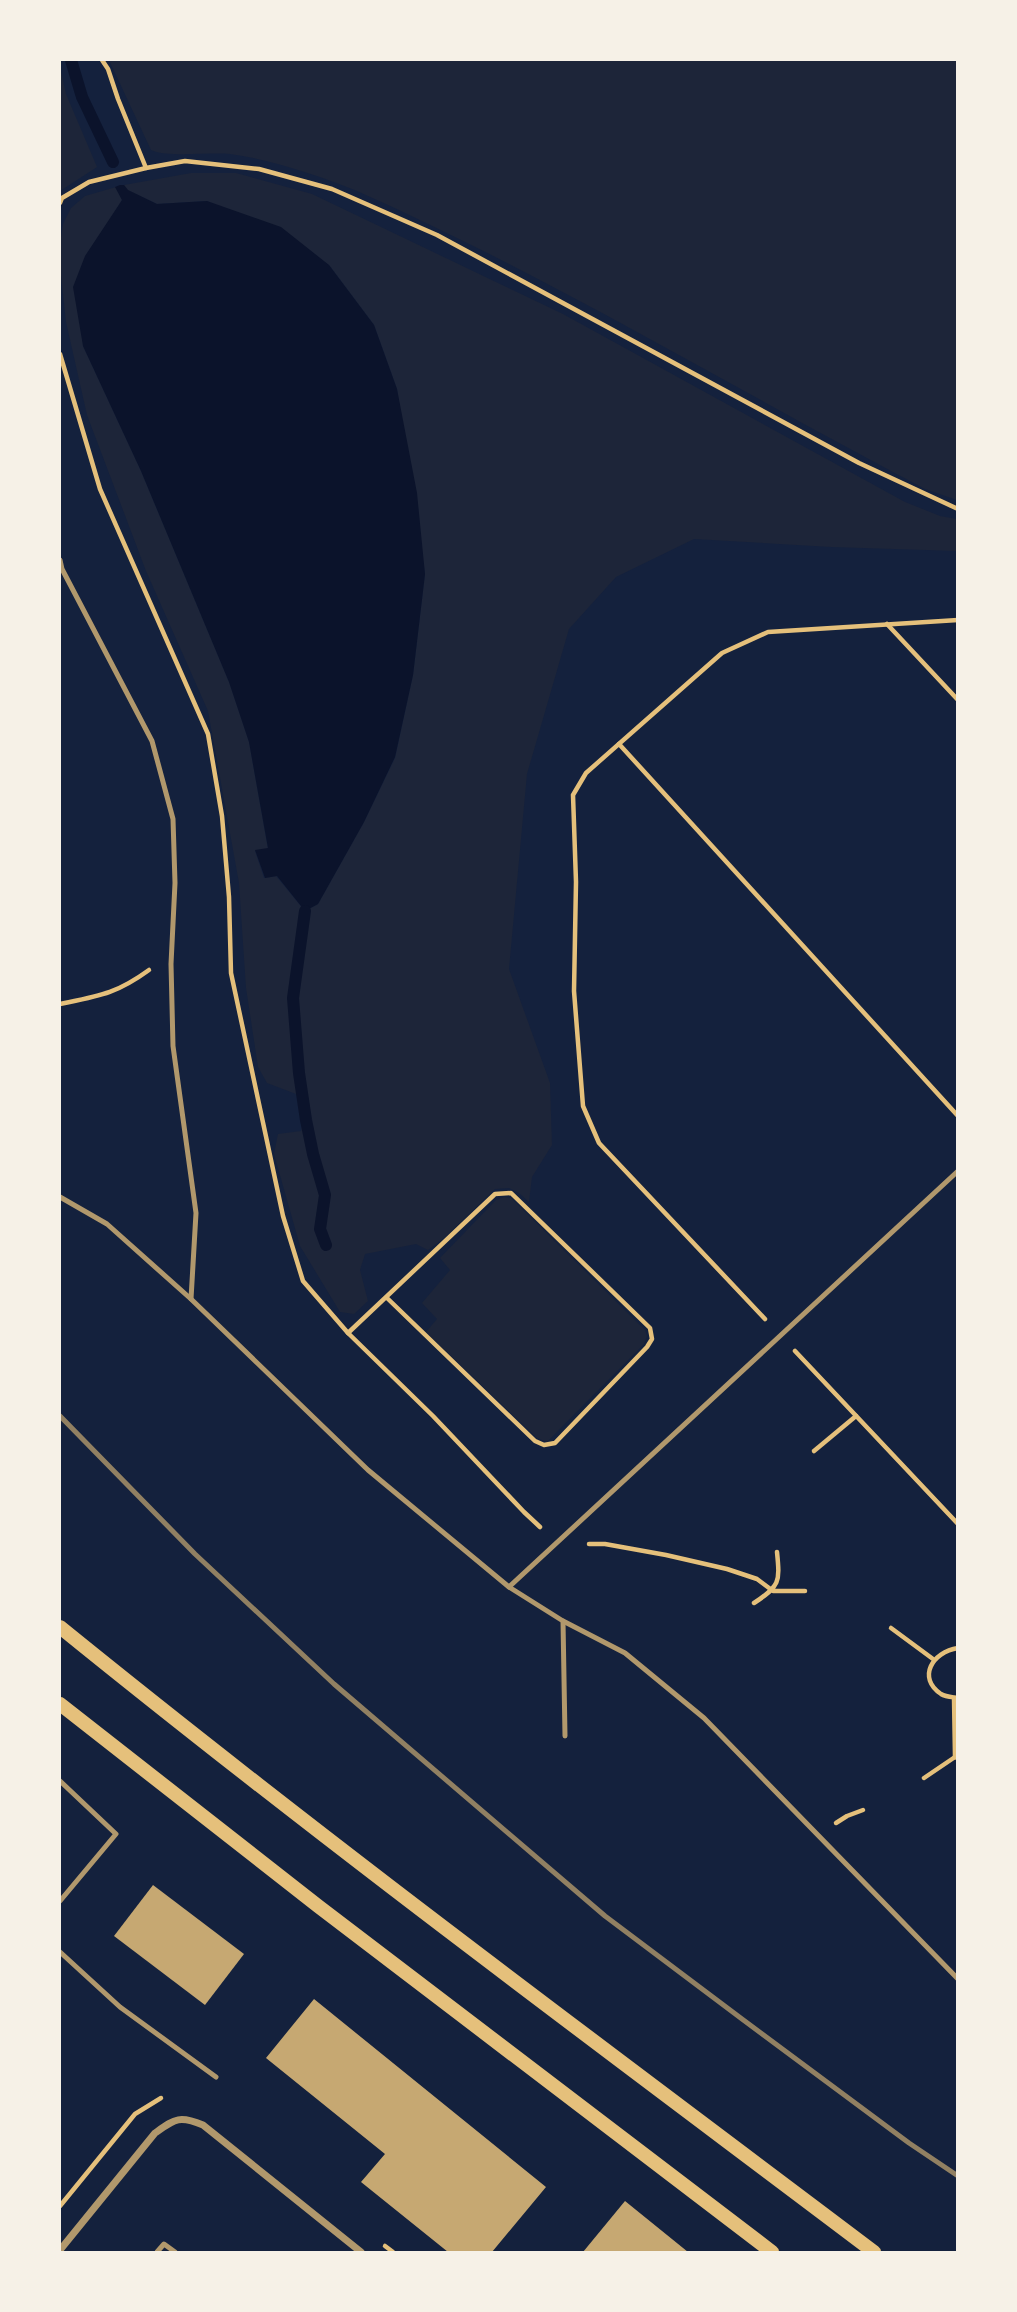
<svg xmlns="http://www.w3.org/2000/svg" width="1017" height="2312" font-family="Arial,sans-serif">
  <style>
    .green { fill: #1d2539 }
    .water { fill: #0b132b }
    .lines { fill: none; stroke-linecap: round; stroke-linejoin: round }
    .stream { stroke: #0b132b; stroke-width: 12 }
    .building { fill: #c6a872 }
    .path { stroke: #e5c07b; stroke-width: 4.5 }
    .service { stroke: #b1986c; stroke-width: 5 }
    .minor { stroke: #b1986c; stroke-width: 7 }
    .secondary { stroke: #e5c07b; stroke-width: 14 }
    .rail { stroke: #918062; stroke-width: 5 }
  </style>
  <rect width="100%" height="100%" fill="#14213d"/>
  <g class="green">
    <path d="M109 60H957V500L925 489C736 390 553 278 357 191 321 176 269 159 230 154 208 152 169 158 151 150Z"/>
    <path d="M60 67 66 94 97 167 60 191Z"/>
    <path d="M191 173H236L312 194 563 314 905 502 940 516 957 519V551L831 547 694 539 616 577 569 629 527 774 509 969 550 1083 552 1145 532 1177 529 1202 519 1193 509 1188 495 1189 444 1238 428 1250 416 1244 365 1254 360 1270 368 1301 354 1314 340 1312 300 1246 274 1154 278 1134 301 1131 305 1110 296 1094 267 1083 258 1067 246 988 239 883 208 711 146 571 87 415 66 322 60 267V244L63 224 71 208 85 196 116 187 122 200 113 216 83 346 141 471 229 682 249 742 268 849 255 851 264 878 276 876 305 911 318 904 364 822 395 758 413 675 425 574 397 389 374 325 329 265 207 201 157 204 127 190 124 185Z"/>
    <path d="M504 1197 511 1198 645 1330 647 1336 644 1344 547 1442 537 1438 426 1332 437 1319 422 1303 450 1270 440 1258 496 1200Z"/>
  </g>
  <path class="water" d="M120 185H124L128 190 157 204 207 201 281 227 329 265 374 325 397 389 417 493 425 574 413 675 395 757 364 822 318 904 305 911 277 876 265 878 255 850 268 848 249 742 229 682 141 471 83 346 73 287 85 256 122 200 115 187Z"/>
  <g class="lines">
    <g class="stream">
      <path d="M71 60 82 97 113 162"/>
      <path d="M305 911 293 998 299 1073 306 1120 313 1154 325 1195 320 1229 326 1245"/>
    </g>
  </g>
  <g class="building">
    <path d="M153 1885 244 1954 205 2005 114 1936Z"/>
    <path d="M314 1999 546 2187 492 2252H448L361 2182 385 2154 266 2058Z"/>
    <path d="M625 2201 688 2252H583Z"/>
  </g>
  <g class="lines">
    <g class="path">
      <path d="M102 60 108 69 118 99 146 168"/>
      <path d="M60 203 62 198 89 182 146 168 185 161 259 169 332 189 437 235 859 463 958 509"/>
      <path d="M60 354 100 489 208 734 222 816 229 897 231 973 283 1216 303 1281 348 1333 433 1416 524 1512 540 1527"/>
      <path d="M887 624 958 700"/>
      <path d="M619 744 958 1116"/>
      <path d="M60 1004C99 996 116 994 149 970"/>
      <path d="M765 1319 599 1143 583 1106 574 991 576 882 573 795 586 773 722 653 768 632 958 620"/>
      <path d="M348 1333 495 1194 511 1193 650 1328 652 1339 647 1347 555 1443 544 1445 535 1441 386 1297"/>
      <path d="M795 1351 958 1524"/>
      <path d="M814 1451 856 1416"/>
      <path d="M589 1544H605L666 1555 727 1569 757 1579 773 1591H805"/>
      <path d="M754 1603C780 1586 780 1582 777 1552"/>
      <path d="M891 1628 933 1659"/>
      <path d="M958 1648C932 1652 917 1678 941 1694 946 1697 952 1697 958 1698"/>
      <path d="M954 1698 955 1757 958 1758"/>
      <path d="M924 1778 955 1757"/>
      <path d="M836 1823 847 1816 863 1810"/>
      <path d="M60 2206 135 2114 161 2098"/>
      <path d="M385 2246 393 2252"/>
    </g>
    <g class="service">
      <path d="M60 560 62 569 152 741 173 819 175 883 171 964 173 1046 196 1213 191 1299"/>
      <path d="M60 1197 107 1224 191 1299 368 1470 509 1587 563 1621 565 1736"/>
      <path d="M509 1587 958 1171"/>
      <path d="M563 1621 625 1653 704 1718 958 1979"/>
      <path d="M60 1781 116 1834 60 1901"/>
      <path d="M60 1952 120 2007 216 2077"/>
      <path d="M157 2252 164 2244 175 2252"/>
    </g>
    <path class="minor" d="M60 2250 155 2133C175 2119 179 2115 203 2125L361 2252"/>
    <g class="secondary">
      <path d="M60 1627C325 1842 601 2046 874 2252"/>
      <path d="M60 1704 318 1906 772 2252"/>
    </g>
    <path class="rail" d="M60 1416 195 1554 334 1684 605 1916 742 2019 909 2143 958 2176"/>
  </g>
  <rect width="1017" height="2312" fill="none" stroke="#f6f1e7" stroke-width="122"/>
</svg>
